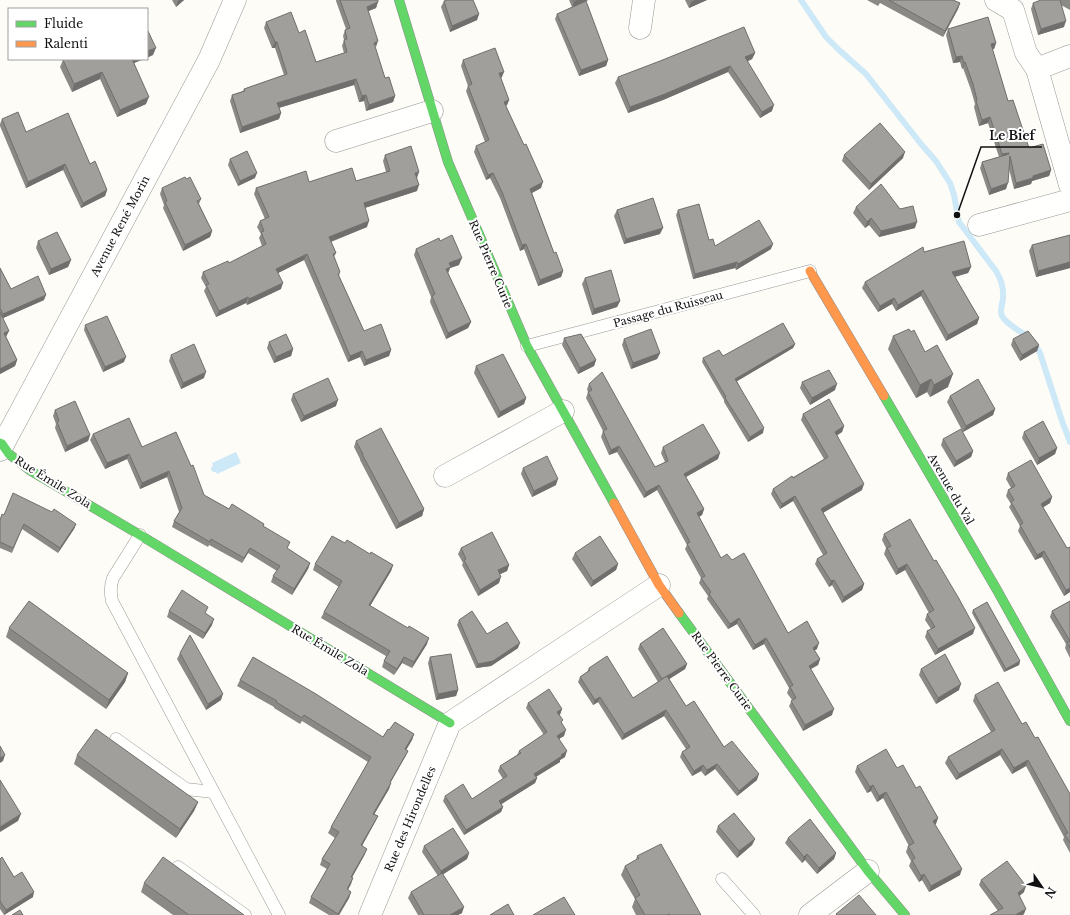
<svg xmlns="http://www.w3.org/2000/svg" width="1070" height="915" font-family="'Libre Baskerville',serif">
  <style>
    .water { fill: #cde8f7 }
    .lines { fill: none; stroke-linecap: round; stroke-linejoin: round }
    .stream { stroke: #cde8f7; stroke-width: 6 }
    .lane-casing { stroke: #979795; stroke-width: 13 }
    .street-casing { stroke: #979795; stroke-width: 23 }
    .fast-casing { stroke: #8e8d8b; stroke-width: 10 }
    .slow-casing { stroke: #8e8d8b; stroke-width: 10 }
    .lane { stroke: #fffffe; stroke-width: 12 }
    .street { stroke: #fffffe; stroke-width: 22 }
    .fast { stroke: #63d668; stroke-width: 9 }
    .slow { stroke: #ff974d; stroke-width: 9 }
    .wall { fill: #8a8986 }
    .shaded-wall { fill: #716f6d }
    .building { fill: #a19f9c; stroke: #716f6d }
    .labels { text-anchor: middle; stroke-width: 4; stroke-linejoin: round; paint-order: stroke }
    .street-label { font-size: 11px; fill: #111; stroke: #fff }
    .leader { fill: none; stroke: #111; stroke-width: 1.5 }
    .callout-dot { fill: #111; stroke: #fff; stroke-width: 1.5 }
    .callout-label { font-size: 12px; text-anchor: middle; font-weight: bold; fill: #111; stroke: #fff; stroke-width: 4; stroke-linejoin: round; paint-order: stroke }
  </style>
  <rect width="100%" height="100%" fill="#fdfcf7"/>
  <path class="water" d="M236 452 241 463 217 474 216 472H213L211 470V467L213 466 212 463Z"/>
  <g class="lines">
    <path class="stream" d="M801 0 826 37 839 50 866 74 921 144 936 161 950 183 954 195 959 222 996 271C1001 279 1004 287 1003 298 1003 304 999 310 1002 316 1007 325 1019 330 1027 336 1032 341 1037 347 1040 353L1062 421 1070 442"/>
    <defs>
      <g id="lane">
        <path d="M527 346 810 271"/>
        <path d="M140 535 113 578C110 586 110 592 112 601L279 915"/>
        <path d="M116 739 186 789 213 792"/>
        <path d="M178 867 245 915"/>
        <path d="M722 879 754 915"/>
      </g>
      <g id="street">
        <path d="M996 0 1013 10 1026 53 1037 69"/>
        <path d="M640 28 644 0"/>
        <path d="M1070 56 1037 69 1070 185"/>
        <path d="M336 141 432 111"/>
        <path d="M979 225 1070 200"/>
        <path d="M0 450 209 60 235 0"/>
        <path d="M445 476 563 411"/>
        <path d="M370 915 450 723 659 585"/>
        <path d="M810 915 868 871"/>
      </g>
      <g id="fast">
        <path d="M399 0 448 162 527 346 614 503"/>
        <path d="M884 396 997 590 1070 721"/>
        <path d="M0 443 2 444 9 454 31 471 140 535 450 723"/>
        <path d="M679 613 868 871 905 915"/>
      </g>
      <g id="slow">
        <path d="M810 271 884 396"/>
        <path d="M614 503 659 585 679 613"/>
      </g>
    </defs>
    <use href="#lane" class="lane-casing"/>
    <use href="#street" class="street-casing"/>
    <use href="#fast" class="fast-casing"/>
    <use href="#slow" class="slow-casing"/>
    <use href="#lane" class="lane"/>
    <use href="#street" class="street"/>
    <use href="#fast" class="fast"/>
    <use href="#slow" class="slow"/>
  </g>
  <g class="wall">
    <path d="M172 0H184L176 7Z"/>
    <path d="M336 0H378L376 8 368 11 375 47 385 78 395 96 393 102 366 111 364 101 359 102 354 85 279 108 281 113 279 119 240 133 230 101 232 95 243 91 244 89 284 75 275 48H272L264 28 266 22 299 33 316 62 344 53 342 46 344 40 343 36 345 30 346 29 336 1Z"/>
    <path d="M569 0H588L583 3 608 60 606 66 579 76 555 19 557 14 572 7Z"/>
    <path d="M685 0H707L689 8Z"/>
    <path d="M867 0H953L960 3 958 9 943 37 880 3 878 6Z"/>
    <path d="M1041 0H1070V10L1061 5 1064 27 1038 35 1031 9 1033 3Z"/>
    <path d="M444 1 479 14 477 20 450 32 441 7Z"/>
    <path d="M948 29 996 43 994 49H992L1008 101 1029 148 1051 170 1049 176 1032 181 1031 184 1014 189 1009 169 1006 189 989 195 980 168 982 162 999 157 988 123 979 126 974 107 975 104 971 90 963 68 962 69 960 62 953 63 946 35Z"/>
    <path d="M755 53 752 59 747 62 772 111 760 118 728 72 663 100 628 113 615 83 618 77Z"/>
    <path d="M144 59 134 63 146 104 117 117 100 79 72 92 60 67 63 60Z"/>
    <path d="M463 60 502 77 501 78 509 100 507 105 506 106 541 188 532 193 554 253 563 271 561 277 538 286 524 249 520 251 500 198 490 178 486 180 474 152 476 146 485 142 466 91 468 86 461 66Z"/>
    <path d="M2 119 90 164 107 190 105 196 81 208 63 170 26 188 0 126V124Z"/>
    <path d="M385 155 417 178V191L365 208 367 227 331 242 336 253 334 257 340 272 339 276 364 331 391 350 389 356 364 366 360 357 348 362 304 260 278 273 281 289 247 305 246 303 216 317 204 291 206 287 201 278 203 272 229 263 262 246 259 238 261 234 257 227 260 221 265 219 254 194 256 188 309 182 356 181 386 172 383 161Z"/>
    <path d="M844 155 903 158 869 190 842 161Z"/>
    <path d="M230 159 255 178 238 186 228 165Z"/>
    <path d="M187 179 201 199 199 204 212 231 210 237 183 251 163 208 164 205 160 194 162 188Z"/>
    <path d="M856 207 915 228 879 237 869 225 865 228 853 213Z"/>
    <path d="M617 210 660 234 624 244 614 216Z"/>
    <path d="M678 210 715 246 771 249 736 270 735 268 693 279 676 215Z"/>
    <path d="M1070 235V268L1036 277 1029 251 1032 245Z"/>
    <path d="M38 241 71 260 68 267 49 275 36 248Z"/>
    <path d="M440 241 459 265 450 268 448 273 471 322 468 328 446 339 430 302 431 297 414 255 416 249Z"/>
    <path d="M924 252 971 267 968 273 955 277 979 318 977 324 946 341 921 296 896 311 892 304 878 312 862 288 865 282Z"/>
    <path d="M0 268 11 289 44 300 3 318 6 337 17 360 15 366 0 374Z"/>
    <path d="M585 278 620 301 617 307 592 315 582 284Z"/>
    <path d="M85 325 124 362 103 372 84 330Z"/>
    <path d="M911 332 925 352 948 387 930 397 927 392 916 398 888 349 893 336Z"/>
    <path d="M564 338 596 360 594 366 578 374 562 345Z"/>
    <path d="M624 339 660 353 657 359 631 369 622 345Z"/>
    <path d="M1013 339 1039 345 1037 351 1020 361 1011 345Z"/>
    <path d="M269 342 293 349 291 356 274 363 267 348Z"/>
    <path d="M795 344 793 348 737 381 763 433 748 442 724 402V400L702 362 703 358 723 356Z"/>
    <path d="M171 355 204 378 181 389 169 361Z"/>
    <path d="M476 366 526 398 524 404 498 418 474 373Z"/>
    <path d="M802 382 835 390 810 405 800 388Z"/>
    <path d="M589 384 655 467 665 462 661 453 663 447 718 459 686 477 704 509 702 515 699 517 721 558 788 633 817 649 814 650 820 659 818 665 811 669 832 715 803 731 789 706 792 700 787 693 789 688 764 644 753 650 737 624 728 629 707 599 708 596 699 583 701 578 685 549 687 545 657 490 644 498 617 452 609 455 601 437 603 431 586 398 588 392 587 389Z"/>
    <path d="M293 394 336 406 301 422 291 400Z"/>
    <path d="M950 396 995 409 993 415 963 432 947 402Z"/>
    <path d="M55 410 90 435 88 441 65 452 55 428 56 424 53 416Z"/>
    <path d="M803 414 844 426 842 432 837 435 862 490 823 513 843 548 864 584 862 590 842 603 832 585 829 587 815 564 817 559 823 555 793 501 780 509 771 494 773 489 824 459 801 420Z"/>
    <path d="M1024 432 1057 448 1055 454 1037 465 1022 438Z"/>
    <path d="M93 434 142 447 204 495 229 509 264 524 263 526 288 549 310 563 308 569 292 595 271 582 273 576 277 571 248 553 242 563 209 545 208 547 172 527 174 521 179 512 167 477 140 489 127 459 105 469 90 440Z"/>
    <path d="M943 439 973 451 971 457 954 467 941 445Z"/>
    <path d="M356 441 424 509 422 516 396 529 360 460V459L354 447Z"/>
    <path d="M523 468 556 485 532 497 521 474Z"/>
    <path d="M1008 473 1052 497 1050 503 1043 507 1067 548 1070 547V592L1064 596 1042 557 1035 560 1018 531 1020 526 1009 507 1011 504 1006 496 1008 490 1011 488 1006 479Z"/>
    <path d="M4 515 76 524 74 529 58 553 22 529 12 553 0 548V520Z"/>
    <path d="M884 534 973 634 935 655 925 637 927 631 931 629 925 620 927 614 929 613 905 570 896 575 884 554 886 548 882 540Z"/>
    <path d="M345 543 393 565 391 571 370 606 427 644 412 668 402 663 394 675 382 667 384 661 386 656 321 618 324 612 339 587 313 570 315 564Z"/>
    <path d="M461 548 509 565 507 571 500 574 499 583 478 596 462 565 463 563 458 554Z"/>
    <path d="M575 553 618 564 616 570 591 587 572 559Z"/>
    <path d="M1070 601V658L1065 648 1066 644 1050 617 1052 611Z"/>
    <path d="M973 610 1020 661 1019 665 1004 672 972 613Z"/>
    <path d="M169 611 206 614 212 625 203 639 167 617Z"/>
    <path d="M459 620 487 634 518 648 491 666 476 668 457 625Z"/>
    <path d="M9 628 128 673 125 682 106 709 6 637Z"/>
    <path d="M640 644 687 664 685 669 669 679 686 706 724 747 757 780 737 796 715 769 705 776 701 771 692 776 680 757 682 752 686 749 664 716 622 740 598 702 593 705 578 682 580 677 587 672 589 668 633 698 658 682 638 649Z"/>
    <path d="M180 653 221 700 206 710 177 659Z"/>
    <path d="M430 657 458 690 456 696 436 700 428 663Z"/>
    <path d="M921 669 959 690 936 704 919 675Z"/>
    <path d="M240 680 383 737 389 730 414 734 412 740 406 750 408 751 405 757 391 782 389 789 374 814 378 816 375 822 362 846 365 854 352 877 351 884 348 890 351 892 349 898 339 915H329L309 903 311 897 327 869 320 865 322 859 335 838 328 833 331 827 368 762 302 721 300 724 274 708V707L237 686Z"/>
    <path d="M975 695 1022 724 1035 738 1070 794V853L1063 840 1064 837 1026 766 1012 774 1000 755 956 780 945 763 948 757 991 732 973 701Z"/>
    <path d="M528 703 562 709 559 715 562 723 564 736 559 739 565 757 560 760V762L536 777 537 778 535 783 501 804 503 807 501 812 464 835 443 801 445 796 472 799 503 779 498 771 500 766 517 755 519 751 544 735 526 708Z"/>
    <path d="M77 755 198 802 194 811 176 838 74 764Z"/>
    <path d="M857 766 897 768 916 788 938 818 935 825 960 875 929 892 922 880 919 882 909 866 911 861 906 852 908 846H909L883 798 877 802 871 791 867 793 855 772Z"/>
    <path d="M718 826 755 839 752 845 737 858 716 832Z"/>
    <path d="M788 838 836 853 834 859 817 874 805 860 802 863 785 843Z"/>
    <path d="M424 846 469 853 467 859 443 874 462 913 458 915H418L408 898 411 892 438 876 422 852Z"/>
    <path d="M637 856 701 915H636L632 907 635 899 621 875 625 866 636 860Z"/>
    <path d="M0 859 14 877 33 897 4 915 0 909Z"/>
    <path d="M981 880 1024 892 1019 896 1024 914 998 911 979 885Z"/>
    <path d="M144 883 244 915H173L141 892Z"/>
  </g>
  <g class="shaded-wall">
    <path d="M179 0H184L176 7 178 1Z"/>
    <path d="M578 0H588L572 8 574 2Z"/>
    <path d="M695 0H707L689 8 691 2Z"/>
    <path d="M378 2 376 8 364 13 367 7Z"/>
    <path d="M960 3 958 9 943 37 945 31Z"/>
    <path d="M479 14 477 20 450 32 452 26Z"/>
    <path d="M1066 21 1064 27 1038 35 1041 29Z"/>
    <path d="M378 41 376 47 374 43Z"/>
    <path d="M275 42H277L275 48H272Z"/>
    <path d="M996 43 994 49 989 50 991 44Z"/>
    <path d="M156 48 153 55 147 58V51Z"/>
    <path d="M755 53 752 59 743 63 745 57Z"/>
    <path d="M962 56 960 62 953 63 956 57Z"/>
    <path d="M132 59H144L129 65Z"/>
    <path d="M608 60 606 66 579 76 581 70Z"/>
    <path d="M965 62 963 68 962 69 964 63Z"/>
    <path d="M730 66 728 72 663 100 628 113 630 107Z"/>
    <path d="M102 72 100 79 72 92 74 84Z"/>
    <path d="M504 72 502 77 497 79 499 73Z"/>
    <path d="M356 79 354 85 275 109 277 103Z"/>
    <path d="M366 95 364 101 359 102 362 96Z"/>
    <path d="M395 96 393 102 366 111 369 105Z"/>
    <path d="M149 97 146 104 117 117 120 110Z"/>
    <path d="M509 100 507 105 502 107 504 102Z"/>
    <path d="M774 105 772 111 760 118 762 112Z"/>
    <path d="M281 113 279 119 240 133 242 127Z"/>
    <path d="M990 117 988 123 979 126 982 120Z"/>
    <path d="M905 152 903 158 869 190 871 184Z"/>
    <path d="M1009 153 1007 159 1000 160 1002 154Z"/>
    <path d="M65 164 63 170 26 188 28 182Z"/>
    <path d="M1051 170 1049 176 1032 181 1031 184 1014 189 1016 183 1033 176Z"/>
    <path d="M419 172 417 178 413 179 415 173Z"/>
    <path d="M257 173 255 178 238 186 240 181Z"/>
    <path d="M493 173 490 178 486 180 488 175Z"/>
    <path d="M543 182 541 188 528 195 530 189Z"/>
    <path d="M1008 183 1006 189 989 195 991 189Z"/>
    <path d="M419 185 417 191 361 209 364 203Z"/>
    <path d="M107 190 105 196 81 208 83 203Z"/>
    <path d="M871 218 869 225 865 228 867 222Z"/>
    <path d="M369 221 367 227 327 243 329 237Z"/>
    <path d="M917 222 915 228 879 237 881 231Z"/>
    <path d="M663 228 660 234 624 244 626 239Z"/>
    <path d="M212 231 210 237 183 251 185 245Z"/>
    <path d="M526 244 524 249 520 251 522 245Z"/>
    <path d="M773 244 771 249 736 270 738 264Z"/>
    <path d="M307 254 304 260 274 275 276 269Z"/>
    <path d="M462 258 459 265 450 268 448 273 446 269 449 263Z"/>
    <path d="M71 260 68 267 49 275 51 269Z"/>
    <path d="M737 262 735 268 693 279 695 274Z"/>
    <path d="M1070 262V268L1036 277 1038 271Z"/>
    <path d="M971 267 968 273 950 278 952 272Z"/>
    <path d="M563 271 561 277 538 286 540 280Z"/>
    <path d="M283 283 281 289 247 305 249 299Z"/>
    <path d="M923 290 921 296 896 311 898 305Z"/>
    <path d="M46 295 44 300 1 319 3 314Z"/>
    <path d="M248 297 246 303 216 317 219 311Z"/>
    <path d="M894 298 892 304 878 312 880 306Z"/>
    <path d="M620 301 617 307 592 315 594 309Z"/>
    <path d="M979 318 977 324 946 341 948 335Z"/>
    <path d="M471 322 468 328 446 339 448 333Z"/>
    <path d="M9 331 6 337 2 339 4 333Z"/>
    <path d="M795 344 793 348 734 383 735 379Z"/>
    <path d="M1039 345 1037 351 1020 361 1022 355Z"/>
    <path d="M293 349 291 356 274 363 276 357Z"/>
    <path d="M391 350 389 356 364 366 366 360Z"/>
    <path d="M362 351 360 357 348 362 350 356Z"/>
    <path d="M660 353 657 359 631 369 633 363Z"/>
    <path d="M126 357 124 362 103 372 105 367Z"/>
    <path d="M17 360 15 366 0 374V369Z"/>
    <path d="M596 360 594 366 578 374 580 368Z"/>
    <path d="M206 372 204 378 181 389 183 383Z"/>
    <path d="M953 374 948 387 930 397 934 385Z"/>
    <path d="M931 379 927 392 916 398 920 385Z"/>
    <path d="M837 384 835 390 810 405 812 398Z"/>
    <path d="M526 398 524 404 498 418 500 412Z"/>
    <path d="M338 400 336 406 301 422 304 416Z"/>
    <path d="M995 409 993 415 963 432 966 426Z"/>
    <path d="M844 426 842 432 833 438 835 432Z"/>
    <path d="M764 428 763 433 748 442 750 437Z"/>
    <path d="M90 435 88 441 65 452 67 446Z"/>
    <path d="M619 446 617 452 609 455 611 450Z"/>
    <path d="M1057 448 1055 454 1037 465 1039 458Z"/>
    <path d="M973 451 971 457 954 467 956 461Z"/>
    <path d="M720 453 718 459 682 479 684 474Z"/>
    <path d="M129 454 127 459 105 469 107 463Z"/>
    <path d="M169 471 167 477 140 489 142 483Z"/>
    <path d="M558 479 556 485 532 497 534 491Z"/>
    <path d="M864 484 862 490 819 515 821 509Z"/>
    <path d="M659 485 657 490 644 498 646 492Z"/>
    <path d="M795 496 793 501 780 509 782 504Z"/>
    <path d="M1052 497 1050 503 1039 510 1041 504Z"/>
    <path d="M424 509 422 516 396 529 399 523Z"/>
    <path d="M704 509 702 515 695 519 697 513Z"/>
    <path d="M76 524 74 529 58 553 60 548Z"/>
    <path d="M250 548 248 553 242 563 244 558Z"/>
    <path d="M1044 551 1042 557 1035 560 1037 555Z"/>
    <path d="M310 563 308 569 292 595 294 589Z"/>
    <path d="M618 564 616 570 591 587 593 581Z"/>
    <path d="M907 564 905 570 896 575 898 569Z"/>
    <path d="M393 565 391 571 367 611 369 605Z"/>
    <path d="M509 565 507 571 496 576 498 570Z"/>
    <path d="M501 577 499 583 478 596 480 590Z"/>
    <path d="M834 580 832 585 829 587 831 581Z"/>
    <path d="M864 584 862 590 842 603 844 597Z"/>
    <path d="M1070 588V592L1064 596 1066 590Z"/>
    <path d="M739 618 737 624 728 629 730 624Z"/>
    <path d="M214 619 212 625 203 639 205 633Z"/>
    <path d="M975 628 973 634 935 655 938 649Z"/>
    <path d="M429 638 427 644 412 668 414 662Z"/>
    <path d="M766 638 764 644 753 650 755 645Z"/>
    <path d="M520 643 518 648 491 666 476 668 478 664Z"/>
    <path d="M819 643 817 649 811 653 813 648Z"/>
    <path d="M404 657 402 663 394 675 397 669Z"/>
    <path d="M820 659 818 665 807 671 809 666Z"/>
    <path d="M1020 661 1019 665 1004 672 1006 669Z"/>
    <path d="M687 664 685 669 660 685 662 679Z"/>
    <path d="M128 673 125 682 106 709 109 700Z"/>
    <path d="M961 684 959 690 936 704 938 698Z"/>
    <path d="M458 690 456 696 436 700 438 694Z"/>
    <path d="M223 694 221 700 206 710 208 704Z"/>
    <path d="M600 697 598 702 593 705 595 700Z"/>
    <path d="M562 709 560 715 555 718 557 712Z"/>
    <path d="M834 709 832 715 803 731 805 725Z"/>
    <path d="M666 710 664 716 622 740 624 734Z"/>
    <path d="M566 730 564 736 555 741 557 736Z"/>
    <path d="M414 734 412 740 403 755 405 749Z"/>
    <path d="M1002 749 1000 755 956 780 959 774Z"/>
    <path d="M408 751 405 757 387 788 390 782Z"/>
    <path d="M567 751 565 757 560 760V762L532 779 534 774Z"/>
    <path d="M5 755 3 761 0 763V758Z"/>
    <path d="M1028 760 1026 766 1012 774 1014 768Z"/>
    <path d="M717 764 715 769 705 776 707 770Z"/>
    <path d="M703 765 701 771 692 776 694 771Z"/>
    <path d="M759 774 757 780 737 796 739 791Z"/>
    <path d="M537 778 535 783 497 807 499 801Z"/>
    <path d="M391 783 389 789 371 820 373 814Z"/>
    <path d="M873 785 871 791 867 793 870 787Z"/>
    <path d="M886 792 883 798 877 802 879 796Z"/>
    <path d="M198 802 194 811 176 838 180 829Z"/>
    <path d="M503 807 501 812 464 835 466 830Z"/>
    <path d="M21 814 18 821 0 832V827Z"/>
    <path d="M378 816 375 822 359 851 361 845Z"/>
    <path d="M938 818 936 824 931 827 933 821Z"/>
    <path d="M755 839 752 845 737 858 739 851Z"/>
    <path d="M367 849 365 854 349 883 351 877Z"/>
    <path d="M469 853 467 859 439 877 441 871Z"/>
    <path d="M836 853 834 859 817 874 819 868Z"/>
    <path d="M807 854 805 860 802 863 804 857Z"/>
    <path d="M962 869 960 875 929 892 931 886Z"/>
    <path d="M924 874 922 880 919 882 921 876Z"/>
    <path d="M353 878 351 884 344 895 347 889Z"/>
    <path d="M1026 886 1024 892 1016 899 1018 893Z"/>
    <path d="M34 892 33 897 4 915 6 910Z"/>
    <path d="M351 892 349 898 339 915H338Z"/>
    <path d="M464 907 462 913 458 915H450Z"/>
    <path d="M1026 909 1024 914 1023 915H1015Z"/>
  </g>
  <g class="building">
    <path d="M340 0H378V2L367 7 378 41 374 43 385 78 389 77 395 96 369 105 366 95 362 96 356 79 277 103 281 113 242 127 232 95 245 91 244 89 287 74 277 42H275L266 22 291 12 299 33 305 30 316 62 347 52 344 40 347 39 345 30 350 28Z"/>
    <path d="M447 0H473L479 14 452 26 444 1Z"/>
    <path d="M573 0H578L574 2Z"/>
    <path d="M889 0H953L960 3 945 31Z"/>
    <path d="M1041 0H1060L1066 21 1041 29 1033 3Z"/>
    <path d="M586 1 608 60 581 70 557 14Z"/>
    <path d="M988 17 996 43 991 44 1008 101 1013 100 1029 148 1043 144 1051 170 1033 176V178L1016 183 1010 156 1008 183 991 189 982 162 1009 154V153L1002 154 990 117 982 120 976 101 977 100 973 84 965 62 964 63 962 56 956 57 948 29Z"/>
    <path d="M744 27 755 53 745 57 774 105 762 112 730 66 665 94 630 107 618 77 660 61Z"/>
    <path d="M147 29 156 48 147 51Z"/>
    <path d="M495 48 504 72 499 73 509 100 504 102 524 145 526 144 543 182 530 189 554 253 556 252 563 271 540 280 526 244 522 245 502 192 493 173 488 175 476 146 489 140 468 86 472 84 463 60Z"/>
    <path d="M65 59H132L149 97 120 110 102 72 74 84 63 60Z"/>
    <path d="M18 112 26 132 68 113 90 164 95 161 107 190 83 203 65 164 28 182 2 119Z"/>
    <path d="M880 123 905 152 871 184 844 155Z"/>
    <path d="M411 146 419 172 415 173 419 185 364 203 369 221 329 237 336 253 333 254 340 272 338 274 364 331 381 324 391 350 366 360 362 351 350 356 307 254 276 269 283 283 249 299 248 297 219 311 206 285 209 284 203 272 228 261 229 263 266 244 261 232 264 231 260 221 269 217 256 188 306 171 309 182 352 168 356 181 390 171 385 155Z"/>
    <path d="M247 151 257 173 240 181 230 159Z"/>
    <path d="M185 177 187 179 190 177 201 199 197 201 212 231 185 245 165 202 167 201 162 188Z"/>
    <path d="M881 184 900 209 913 206 917 222 881 231 871 218 867 222 856 207Z"/>
    <path d="M653 198 663 228 626 239 617 210Z"/>
    <path d="M699 204 709 240 713 239 715 246 759 220 773 244 738 264 737 262 695 274 678 210Z"/>
    <path d="M57 232 71 260 51 269 38 241Z"/>
    <path d="M452 235 462 258 449 263 451 267 446 269 471 322 448 333 432 296 435 294 416 249 439 238 440 241Z"/>
    <path d="M1070 235V262L1038 271 1032 245Z"/>
    <path d="M964 241 971 267 952 272 979 318 948 335 923 290 898 305 894 298 880 306 865 282 923 247 924 252Z"/>
    <path d="M0 268 11 289 38 276 46 295 3 314 0 308Z"/>
    <path d="M611 270 620 301 594 309 585 278Z"/>
    <path d="M0 312 9 331 4 333 17 360 0 369Z"/>
    <path d="M107 316 126 357 105 367 85 325Z"/>
    <path d="M783 323 795 344 735 379 764 428 750 437 725 398 726 397 703 358 719 350 723 356Z"/>
    <path d="M651 329 660 353 633 363 624 339Z"/>
    <path d="M909 329 911 332 914 330 925 352 937 345 953 374 934 385 931 379 920 385 893 336Z"/>
    <path d="M1028 331 1039 345 1022 355 1013 339Z"/>
    <path d="M286 334 293 349 276 357 269 342Z"/>
    <path d="M581 334 596 360 580 368 564 338Z"/>
    <path d="M194 344 206 372 183 383 171 355Z"/>
    <path d="M503 354 526 398 500 412 476 366Z"/>
    <path d="M829 370 837 384 812 398 802 382Z"/>
    <path d="M602 372 655 467 668 461 663 447 703 424 720 453 684 474 704 509 697 513 721 558 727 554 732 560 744 553 788 633 807 621 819 643 813 648 820 659 809 666 834 709 805 725 791 701 796 698 790 687 793 685 766 638 755 645 739 618 730 624 709 594 711 592 701 578 705 576 687 544 690 542 659 485 646 492 619 446 611 450 603 431 607 429 588 392 592 390 589 384Z"/>
    <path d="M328 378 338 400 304 416 293 394Z"/>
    <path d="M978 379 995 409 966 426 950 396Z"/>
    <path d="M829 399 844 426 835 432 864 484 821 509 843 548 864 584 844 597 834 580 831 581 817 559 827 553 795 496 782 504 773 489 792 476 793 478 828 457 803 414Z"/>
    <path d="M75 401 90 435 67 446 57 422 59 421 55 410Z"/>
    <path d="M129 418 142 447 176 432 191 466 193 465 204 495 229 509 232 504 264 524 263 526 290 542 287 548 310 563 294 589 273 576 280 566 250 548 244 558 211 539 210 542 174 521 182 508 169 471 142 483 129 454 107 463 93 434Z"/>
    <path d="M1043 421 1057 448 1039 458 1024 432Z"/>
    <path d="M381 428 424 509 399 523 362 454H363L356 441Z"/>
    <path d="M961 429 973 451 956 461 943 439Z"/>
    <path d="M547 456 558 479 534 491 523 468Z"/>
    <path d="M1031 460 1052 497 1041 504 1067 548 1070 547V588L1066 590 1044 551 1037 555 1020 525 1023 523 1011 502 1014 500 1008 490 1015 486 1008 473Z"/>
    <path d="M13 493 52 512 54 509 76 524 60 548 24 524 13 548 0 542V520L2 514 4 515Z"/>
    <path d="M910 519 934 561 936 560 958 597 975 628 938 649 927 631 935 627 927 614 934 610 907 564 898 569 887 548 891 546 884 534Z"/>
    <path d="M492 532 509 565 498 570 501 577 480 590 464 560 466 559 461 548Z"/>
    <path d="M332 536 345 543 347 540 370 554 371 552 393 565 369 605 408 628 409 626 429 638 414 662 404 657 397 669 384 661 390 651 324 612 342 581 315 564Z"/>
    <path d="M600 536 618 564 593 581 575 553Z"/>
    <path d="M182 590 208 607 205 613 214 619 205 633 169 611Z"/>
    <path d="M29 601 128 673 109 700 9 628Z"/>
    <path d="M1070 601V648L1067 642 1070 641 1052 611Z"/>
    <path d="M987 602 1020 661 1006 669 973 610Z"/>
    <path d="M472 611 487 634 507 622 520 643 493 661 478 664 459 620Z"/>
    <path d="M663 628 687 664 662 679 640 644Z"/>
    <path d="M190 635 223 694 208 704 180 653Z"/>
    <path d="M451 654 458 690 438 694 430 657Z"/>
    <path d="M945 654 961 684 938 698 921 669Z"/>
    <path d="M607 656 633 698 667 676 686 706 694 701 724 747 732 741 759 774 739 791 717 764 707 770 703 765 694 771 682 752 690 747 666 710 624 734 600 697 595 700 580 677 590 670 589 668Z"/>
    <path d="M253 657 316 694 383 737 388 729 389 730 395 722 414 734 405 749 408 751 390 782 391 783 373 814 378 816 361 845 367 849 351 877 353 878 347 889 351 892 338 914 311 897 330 864 322 859 339 832 331 827 371 757 304 715 302 718 276 702 277 701 240 680Z"/>
    <path d="M998 682 1022 724 1026 722 1035 738 1038 737 1070 794V843L1065 834 1068 833 1028 760 1014 768 1002 749 959 774 948 757 995 730 975 695Z"/>
    <path d="M549 689 562 709 557 712 563 720 561 722 566 730 557 736 567 751 561 755 562 756 534 774 537 778 499 801 503 807 466 830 445 796 463 784 472 799 507 776 500 766 521 753 519 751 547 732 528 703Z"/>
    <path d="M96 729 198 802 180 829 77 755Z"/>
    <path d="M0 746 5 755 0 758Z"/>
    <path d="M886 749 897 768 903 765 916 788 920 786 938 818 933 821 962 869 931 886 924 874 921 876 912 860 915 858 908 846 914 843 886 792 879 796 873 785 870 787 857 766Z"/>
    <path d="M0 780 21 814 0 827Z"/>
    <path d="M734 813 755 839 739 851 718 826Z"/>
    <path d="M810 819 836 853 819 868 807 854 804 857 788 838Z"/>
    <path d="M453 828 469 853 441 871 424 846Z"/>
    <path d="M661 844 701 915H670L669 914 667 915H645L635 898 640 895 625 866 639 858 637 856Z"/>
    <path d="M2 857 14 877 22 872 34 892 6 910 0 901V859Z"/>
    <path d="M163 857 244 915H189L144 883Z"/>
    <path d="M1007 861 1026 886 1018 893 1026 909 1015 915H990L1003 908 981 880Z"/>
    <path d="M442 873 464 907 450 915H424L411 892Z"/>
    <path d="M859 895 876 915H837L836 914Z"/>
    <path d="M564 897 575 915H533Z"/>
    <path d="M508 904 514 915H490Z"/>
    <path d="M20 910 23 915H12Z"/>
  </g>
  <g class="labels">
    <g class="street-label">
      <text transform="translate(120 226) rotate(-62)" y="4">Avenue René Morin</text>
      <text transform="translate(491 264) rotate(67)" y="4">Rue Pierre Curie</text>
      <text transform="translate(668 309) rotate(-15)" y="4">Passage du Ruisseau</text>
      <text transform="translate(53 482) rotate(32)" y="4">Rue Émile Zola</text>
      <text transform="translate(951 489) rotate(60)" y="4">Avenue du Val</text>
      <text transform="translate(330 650) rotate(31)" y="4">Rue Émile Zola</text>
      <text transform="translate(722 671) rotate(54)" y="4">Rue Pierre Curie</text>
      <text transform="translate(410 819) rotate(-67)" y="4">Rue des Hirondelles</text>
    </g>
  </g>
  <path class="leader" d="M957 215L981 147H1042"/>
  <circle class="callout-dot" cx="957" cy="215" r="4"/>
  <g class="callout-label">
    <text x="1012" y="140">Le Bief</text>
  </g>
  <rect x="8" y="8" width="140" height="52" fill="#ffffff" stroke="#a0a0a0"/>
  <rect x="16" y="21" width="20" height="6" fill="#63d668" stroke="#a0a0a0"/>
  <text x="44" y="28" font-size="12" fill="#111111">Fluide</text>
  <rect x="16" y="41" width="20" height="6" fill="#ff974d" stroke="#a0a0a0"/>
  <text x="44" y="48" font-size="12" fill="#111111">Ralenti</text>
  <g transform="translate(1042 887) rotate(124)" stroke="#ffffff" stroke-width="3" paint-order="stroke">
  <path d="M0-3L7 15L0 10L-7 15Z" fill="#111111"/>
  <text y="-6" font-size="11" font-weight="bold" text-anchor="middle" fill="#111111">N</text>
  </g>
</svg>
